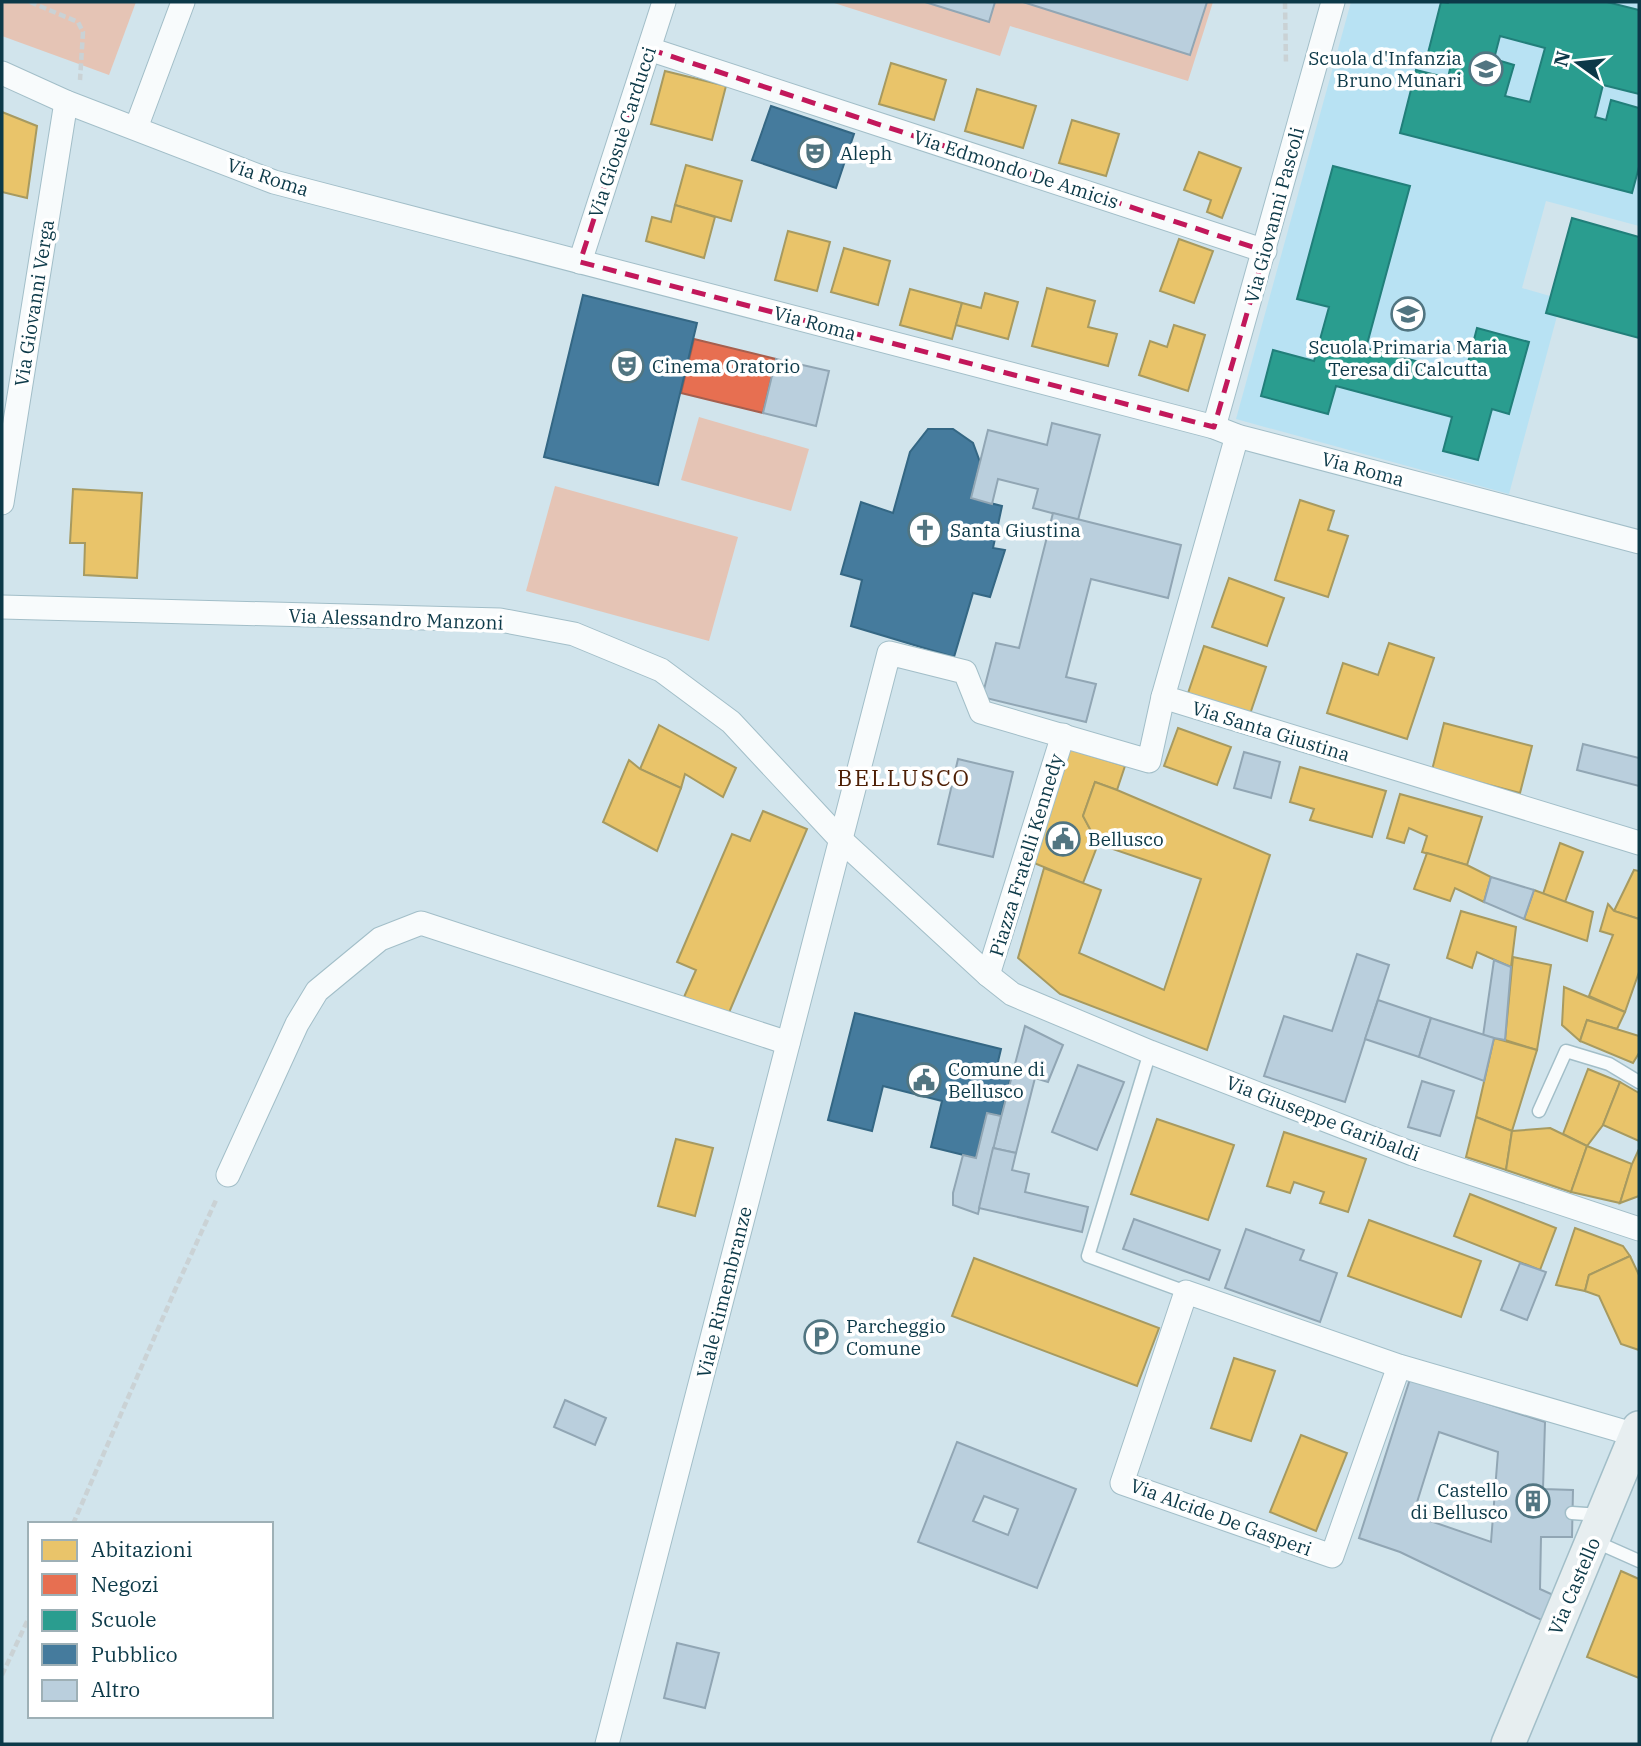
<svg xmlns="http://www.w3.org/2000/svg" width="1641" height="1746" font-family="'IBM Plex Serif',serif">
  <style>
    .built { fill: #b8e2f3 }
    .green { fill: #e5c4b5 }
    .homes { fill: #e9c46a; stroke: #a79a60; stroke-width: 2 }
    .shops { fill: #e76f51; stroke: #a55f4e; stroke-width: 2 }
    .schools { fill: #2a9d8f; stroke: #217f7a; stroke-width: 2; fill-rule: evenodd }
    .public { fill: #457b9d; stroke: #346784; stroke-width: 2 }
    .building { fill: #bacfdd; stroke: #91a6b4; stroke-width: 2; fill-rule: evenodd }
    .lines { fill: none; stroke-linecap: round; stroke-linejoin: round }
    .lane-casing { stroke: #a2bec8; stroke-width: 15 }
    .street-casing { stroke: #a2bec8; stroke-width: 25 }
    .secondary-casing { stroke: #a2bec8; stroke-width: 36 }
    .path { stroke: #cad2d5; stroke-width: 4.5; stroke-dasharray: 7 3.5; stroke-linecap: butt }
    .lane { stroke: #f8fbfc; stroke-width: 12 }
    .street { stroke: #f8fbfc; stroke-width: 23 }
    .secondary { stroke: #e7eef0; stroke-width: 33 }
    .marked { fill: none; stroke: #c2185b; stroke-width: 5; stroke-dasharray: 14 9; stroke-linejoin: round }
    .labels { text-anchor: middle; stroke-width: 7; stroke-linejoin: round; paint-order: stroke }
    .poi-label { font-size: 19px; fill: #0c3948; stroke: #fff; text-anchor: start }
    .street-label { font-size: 19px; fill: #0c3948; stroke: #fff }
    .quarter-label { font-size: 23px; letter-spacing: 2px; fill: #4e1f05; stroke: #fff }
  </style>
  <rect width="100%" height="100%" fill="#d1e4ec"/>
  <path class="built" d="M1351 2H1639V226L1546 201 1522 288 1550 296 1546 313 1557 316 1509 494 1236 419Z"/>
  <g class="green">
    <path d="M2 2H136L109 75 2 36Z"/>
    <path d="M831 2H1213L1188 81 1010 26 1000 56Z"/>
    <path d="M699 417 809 449 791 511 681 480Z"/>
    <path d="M555 486 738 537 709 641 526 591Z"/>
  </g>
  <g class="homes">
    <path d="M891 63 946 80 934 120 879 104Z"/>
    <path d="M665 71 726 86 712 140 651 124Z"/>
    <path d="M977 89 1036 106 1023 148 965 131Z"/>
    <path d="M2 112 37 126 27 198 2 192Z"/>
    <path d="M1072 120 1119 134 1106 176 1059 163Z"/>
    <path d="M1199 152 1241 168 1222 218 1207 212 1211 200 1184 190Z"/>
    <path d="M686 165 742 181 731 221 675 205Z"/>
    <path d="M675 205 715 217 704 258 646 241 652 217 671 222Z"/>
    <path d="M788 231 830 242 817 291 775 280Z"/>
    <path d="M1179 239 1213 251 1194 303 1160 291Z"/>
    <path d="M844 248 890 261 878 305 831 292Z"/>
    <path d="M1047 288 1095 301 1088 327 1117 334 1108 366 1032 346Z"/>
    <path d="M910 289 962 303 952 339 900 325Z"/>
    <path d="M985 293 1018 302 1008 339 956 325 962 303 981 308Z"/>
    <path d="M1174 325 1205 335 1188 391 1139 375 1150 341 1167 347Z"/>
    <path d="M73 489 142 493 137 578 84 575 85 543H70Z"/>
    <path d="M1300 500 1334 511 1328 530 1348 536 1328 597 1275 580Z"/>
    <path d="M1229 578 1284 598 1267 646 1212 627Z"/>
    <path d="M1389 643 1434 658 1407 739 1327 713 1343 663 1378 675Z"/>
    <path d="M1204 646 1266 667 1249 717 1187 696Z"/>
    <path d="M1444 723 1532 746 1520 793 1432 770Z"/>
    <path d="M659 725 736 768 723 797 685 774 681 788 640 769Z"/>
    <path d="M1178 728 1231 747 1217 785 1164 766Z"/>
    <path d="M1069 749 1125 766 1117 790 1095 782 1083 816 1098 844 1083 883 1029 861Z"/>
    <path d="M629 760 640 769 681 788 657 851 603 822Z"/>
    <path d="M1300 767 1386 791 1372 837 1310 820 1314 809 1290 802Z"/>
    <path d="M1095 782 1117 790 1270 855 1207 1050 1060 994 1018 958 1044 868 1101 890 1079 953 1164 990 1201 879 1098 844 1083 816Z"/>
    <path d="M1400 794 1482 817 1467 865 1422 852 1427 836 1409 828 1404 843 1387 838Z"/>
    <path d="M763 811 807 829 728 1015 684 997 696 970 677 962 732 834 750 841Z"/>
    <path d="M1560 843 1583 852 1565 902 1543 894Z"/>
    <path d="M1427 853 1467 865 1491 877 1484 902 1455 888 1450 901 1414 889Z"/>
    <path d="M1634 870 1639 871V919L1614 911Z"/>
    <path d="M1534 890 1593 912 1587 941 1524 919Z"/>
    <path d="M1608 904 1614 911 1639 919V972L1625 1012 1589 996 1613 935 1600 931Z"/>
    <path d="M1461 911 1516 927 1511 967 1477 952 1472 968 1447 958Z"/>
    <path d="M1513 957 1551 965 1537 1050 1505 1040Z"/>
    <path d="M1564 987 1625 1012 1617 1029 1587 1020 1580 1041 1562 1025Z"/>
    <path d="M1587 1020 1639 1036V1053L1633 1063 1580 1041Z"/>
    <path d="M1494 1038 1537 1050 1512 1131 1476 1117Z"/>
    <path d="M1588 1069 1620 1082 1603 1125 1587 1146 1563 1134Z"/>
    <path d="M1620 1082 1639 1093V1141L1603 1125Z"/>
    <path d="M1476 1117 1512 1131 1506 1170 1466 1157Z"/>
    <path d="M1157 1119 1234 1145 1208 1220 1131 1194Z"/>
    <path d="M1550 1128 1587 1146 1571 1192 1506 1170 1512 1131Z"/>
    <path d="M1284 1132 1366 1159 1348 1212 1320 1203 1324 1192 1294 1182 1290 1193 1267 1186Z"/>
    <path d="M676 1139 713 1148 695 1216 658 1206Z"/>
    <path d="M1587 1146 1632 1164 1620 1203 1571 1192Z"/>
    <path d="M1639 1149V1196L1620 1203 1632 1164Z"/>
    <path d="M1470 1194 1556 1228 1540 1270 1454 1236Z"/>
    <path d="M1369 1220 1481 1261 1461 1317 1348 1276Z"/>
    <path d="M1575 1228 1623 1246 1630 1256 1589 1275 1585 1291 1556 1285Z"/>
    <path d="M1630 1256 1639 1275V1350L1621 1344 1599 1296 1585 1291 1589 1275Z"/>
    <path d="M974 1258 1159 1328 1137 1386 952 1316Z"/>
    <path d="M1234 1358 1275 1371 1251 1441 1211 1428Z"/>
    <path d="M1301 1435 1347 1453 1316 1531 1270 1512Z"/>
    <path d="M1621 1571 1639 1579V1678L1587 1657Z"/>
  </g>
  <path class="shops" d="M694 339 776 359 763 413 681 393Z"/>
  <g class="schools">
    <path d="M1441 2 1448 3 1449 2H1607L1639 10V94L1603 85 1595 117 1606 120 1611 100 1639 108V167L1632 193 1400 133 1416 70 1448 78 1452 60 1428 53ZM1500 36 1545 48 1530 102 1505 96 1514 65 1494 59Z"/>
    <path d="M1333 166 1410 186 1366 348 1465 374 1477 328 1529 342 1509 414 1492 409 1478 460 1443 451 1452 417 1336 386 1328 414 1261 396 1273 350 1314 361 1329 307 1297 299Z"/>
    <path d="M1572 218 1639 237V338L1546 313Z"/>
  </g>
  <g class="public">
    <path d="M771 106 854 134 836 188 752 160Z"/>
    <path d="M583 295 697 323 658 485 544 457Z"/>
    <path d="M928 429H953L973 443 980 462 971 498 1002 506 993 548 1005 550 990 597 973 593 954 657 851 626 862 580 841 574 861 502 893 513 910 452Z"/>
    <path d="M855 1013 1001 1049 996 1070 1012 1073 1001 1116 987 1113 976 1158 931 1147 942 1101 883 1086 872 1131 828 1120Z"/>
  </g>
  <g class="building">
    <path d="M925 2H995L989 22Z"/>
    <path d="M1023 2H1207L1190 55Z"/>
    <path d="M776 359 829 371 816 426 763 413Z"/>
    <path d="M1052 423 1100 435 1078 520 1033 508 1038 489 998 479 992 504 971 498 988 430 1047 445Z"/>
    <path d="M1053 513 1181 545 1168 598 1091 579 1066 677 1096 684 1086 722 982 697 996 643 1019 648Z"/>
    <path d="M1583 744 1639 758V786L1577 770Z"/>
    <path d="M1244 752 1280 762 1271 798 1234 788Z"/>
    <path d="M958 759 1013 772 993 857 938 844Z"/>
    <path d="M1491 877 1534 890 1524 919 1484 902Z"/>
    <path d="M1357 954 1389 965 1345 1102 1264 1076 1284 1016 1332 1031Z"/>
    <path d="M1494 960 1511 967 1505 1040 1483 1036Z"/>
    <path d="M1378 1000 1431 1018 1419 1057 1365 1039Z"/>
    <path d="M1431 1018 1494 1038 1484 1081 1419 1057Z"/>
    <path d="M1025 1026 1063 1045 1048 1082 1035 1078 1016 1153 993 1148Z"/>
    <path d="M1078 1065 1124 1082 1097 1150 1052 1132Z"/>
    <path d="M1422 1081 1454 1091 1440 1136 1408 1127Z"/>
    <path d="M987 1113 1001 1116 978 1214 953 1205V1193L963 1155 976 1158Z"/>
    <path d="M993 1148 1016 1153 1012 1170 1029 1174 1025 1192 1088 1207 1082 1232 979 1208Z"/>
    <path d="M1134 1219 1220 1250 1209 1280 1123 1249Z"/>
    <path d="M1246 1229 1304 1250 1300 1260 1337 1273 1320 1322 1225 1288Z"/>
    <path d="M1520 1263 1546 1272 1527 1320 1501 1310Z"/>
    <path d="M1410 1379 1545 1422 1543 1489 1573 1490 1572 1537H1541L1540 1589 1562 1599 1550 1624 1400 1552 1359 1538ZM1439 1432 1498 1452 1491 1542 1413 1515Z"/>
    <path d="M565 1400 606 1418 595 1445 554 1427Z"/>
    <path d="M957 1442 1076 1489 1037 1588 918 1542ZM984 1496 1018 1509 1008 1535 973 1521Z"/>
    <path d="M677 1643 719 1653 705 1708 664 1698Z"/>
  </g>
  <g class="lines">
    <defs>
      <g id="lane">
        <path d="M1150 1052 1088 1256 1186 1292"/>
        <path d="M1539 1111 1566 1051 1609 1064 1639 1082"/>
        <path d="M1572 1513 1600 1515"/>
        <path d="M1594 1541 1639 1561"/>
      </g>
      <g id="street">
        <path d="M649 49 1265 251"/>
        <path d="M2 73 66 102 274 182 1214 427 1237 436 1639 542"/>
        <path d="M136 128 183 2"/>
        <path d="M580 262 664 2"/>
        <path d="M1214 427 1333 2"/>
        <path d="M1237 436 1163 697 1639 843"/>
        <path d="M2 503 66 102"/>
        <path d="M2 607 500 620 574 634 661 670 731 722 840 839 988 975 1012 994 1150 1052 1413 1154 1639 1229"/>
        <path d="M988 975 1063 735"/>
        <path d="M228 1175 297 1024 317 991 380 939 421 923 788 1043"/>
        <path d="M1399 1366 1332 1556 1122 1483 1186 1292 1399 1366 1636 1435"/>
        <path d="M607 1744 889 653 965 672 981 712 1149 761 1163 697"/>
      </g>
      <path id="secondary" d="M1508 1744 1639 1428"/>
    </defs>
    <use href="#lane" class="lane-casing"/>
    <use href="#street" class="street-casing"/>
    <use href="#secondary" class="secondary-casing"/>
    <g class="path">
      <path d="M30 2 78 22 83 32 80 80"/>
      <path d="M1285 2 1286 65"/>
      <path d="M73 1524 175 1290 217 1198"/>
      <path d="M2 1675 30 1615"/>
    </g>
    <use href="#lane" class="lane"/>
    <use href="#street" class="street"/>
    <use href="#secondary" class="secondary"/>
  </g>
  <path class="marked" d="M649 49 1265 251 1214 427 580 262Z"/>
  <defs>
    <symbol id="school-ring" viewBox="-11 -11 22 22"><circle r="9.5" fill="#fff" stroke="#517581" stroke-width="1.5"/><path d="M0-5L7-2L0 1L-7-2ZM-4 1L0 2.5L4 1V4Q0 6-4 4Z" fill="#517581"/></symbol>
    <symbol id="theatre-ring" viewBox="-11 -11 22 22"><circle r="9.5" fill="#fff" stroke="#517581" stroke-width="1.5"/><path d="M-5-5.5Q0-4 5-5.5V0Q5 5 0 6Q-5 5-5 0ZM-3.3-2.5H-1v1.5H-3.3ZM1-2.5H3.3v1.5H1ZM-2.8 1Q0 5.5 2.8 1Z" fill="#517581"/></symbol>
    <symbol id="church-ring" viewBox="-11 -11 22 22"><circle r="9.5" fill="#fff" stroke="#517581" stroke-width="1.5"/><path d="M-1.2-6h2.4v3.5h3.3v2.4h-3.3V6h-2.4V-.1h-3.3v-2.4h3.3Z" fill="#517581"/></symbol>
    <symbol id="civic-ring" viewBox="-11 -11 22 22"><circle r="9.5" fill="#fff" stroke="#517581" stroke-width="1.5"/><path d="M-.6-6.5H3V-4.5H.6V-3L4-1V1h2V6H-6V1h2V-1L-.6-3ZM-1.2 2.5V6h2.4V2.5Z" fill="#517581"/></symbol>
    <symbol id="parking-ring" viewBox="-11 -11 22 22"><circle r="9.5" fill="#fff" stroke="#517581" stroke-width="1.5"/><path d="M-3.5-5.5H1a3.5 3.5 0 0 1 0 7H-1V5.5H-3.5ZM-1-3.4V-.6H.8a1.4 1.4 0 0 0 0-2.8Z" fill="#517581"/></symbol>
    <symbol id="building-ring" viewBox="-11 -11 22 22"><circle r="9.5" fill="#fff" stroke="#517581" stroke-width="1.5"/><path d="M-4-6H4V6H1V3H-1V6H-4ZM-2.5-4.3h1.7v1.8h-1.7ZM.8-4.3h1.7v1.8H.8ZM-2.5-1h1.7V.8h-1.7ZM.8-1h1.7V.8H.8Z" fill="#517581"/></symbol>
  </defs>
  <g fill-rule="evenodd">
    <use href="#school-ring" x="1467" y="50" width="38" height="38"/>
    <use href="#theatre-ring" x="796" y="134" width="38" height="38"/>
    <use href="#school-ring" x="1389" y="295" width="38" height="38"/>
    <use href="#theatre-ring" x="608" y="347" width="38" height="38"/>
    <use href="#church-ring" x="906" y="511" width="38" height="38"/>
    <use href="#civic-ring" x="1044" y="820" width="38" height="38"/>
    <use href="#civic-ring" x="905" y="1061" width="38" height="38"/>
    <use href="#parking-ring" x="802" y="1318" width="38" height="38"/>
    <use href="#building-ring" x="1514" y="1482" width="38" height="38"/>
  </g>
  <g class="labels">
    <g class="poi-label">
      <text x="1462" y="65" text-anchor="end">Scuola d'Infanzia<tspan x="1462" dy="22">Bruno Munari</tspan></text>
      <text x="840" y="160">Aleph</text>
      <text x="1408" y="354" text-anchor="middle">Scuola Primaria Maria<tspan x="1408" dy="22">Teresa di Calcutta</tspan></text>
      <text x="652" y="373">Cinema Oratorio</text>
      <text x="950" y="537">Santa Giustina</text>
      <text x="1088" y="846">Bellusco</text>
      <text x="948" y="1076">Comune di<tspan x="948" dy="22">Bellusco</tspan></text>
      <text x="846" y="1333">Parcheggio<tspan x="846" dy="22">Comune</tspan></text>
      <text x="1508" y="1497" text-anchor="end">Castello<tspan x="1508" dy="22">di Bellusco</tspan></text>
    </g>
    <g class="street-label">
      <text transform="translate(622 132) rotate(-72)" y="7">Via Giosuè Carducci</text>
      <text transform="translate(1016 169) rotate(18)" y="7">Via Edmondo De Amicis</text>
      <text transform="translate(268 177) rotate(18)" y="7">Via Roma</text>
      <text transform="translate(1274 215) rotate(-75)" y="7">Via Giovanni Pascoli</text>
      <text transform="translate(34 303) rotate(-81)" y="7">Via Giovanni Verga</text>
      <text transform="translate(815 323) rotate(15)" y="7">Via Roma</text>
      <text transform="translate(1363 469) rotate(15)" y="7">Via Roma</text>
      <text transform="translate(396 619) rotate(2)" y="7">Via Alessandro Manzoni</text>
      <text transform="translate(1271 731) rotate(17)" y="7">Via Santa Giustina</text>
      <text transform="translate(1026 855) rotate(-73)" y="7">Piazza Fratelli Kennedy</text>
      <text transform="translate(1323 1118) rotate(21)" y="7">Via Giuseppe Garibaldi</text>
      <text transform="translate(724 1292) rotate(-76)" y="7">Viale Rimembranze</text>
      <text transform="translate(1221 1517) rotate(20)" y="7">Via Alcide De Gasperi</text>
      <text transform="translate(1574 1586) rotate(-67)" y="7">Via Castello</text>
    </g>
    <g class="quarter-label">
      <text x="904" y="786">BELLUSCO</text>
    </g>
  </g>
  <rect width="1641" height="1746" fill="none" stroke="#0c3948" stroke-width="7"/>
  <rect x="28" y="1522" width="245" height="196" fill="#ffffff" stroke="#9eb0b6" stroke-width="2"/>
  <rect x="42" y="1540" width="35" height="21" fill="#e9c46a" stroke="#9eb0b6" stroke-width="2"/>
  <text x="91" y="1557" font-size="21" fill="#0c3948">Abitazioni</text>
  <rect x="42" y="1574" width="35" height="21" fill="#e76f51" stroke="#9eb0b6" stroke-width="2"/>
  <text x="91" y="1592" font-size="21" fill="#0c3948">Negozi</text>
  <rect x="42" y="1610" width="35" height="21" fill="#2a9d8f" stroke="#9eb0b6" stroke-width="2"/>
  <text x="91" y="1627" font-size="21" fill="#0c3948">Scuole</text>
  <rect x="42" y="1644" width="35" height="21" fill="#457b9d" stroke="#9eb0b6" stroke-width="2"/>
  <text x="91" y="1662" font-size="21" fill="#0c3948">Pubblico</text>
  <rect x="42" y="1680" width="35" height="21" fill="#bacfdd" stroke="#9eb0b6" stroke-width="2"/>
  <text x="91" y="1697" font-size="21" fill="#0c3948">Altro</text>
  <g transform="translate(1578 63) rotate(285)" stroke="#ffffff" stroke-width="5" paint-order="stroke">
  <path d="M0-5L12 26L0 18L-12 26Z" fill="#0c3948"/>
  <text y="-10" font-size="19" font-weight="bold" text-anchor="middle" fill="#0c3948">N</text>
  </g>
</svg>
